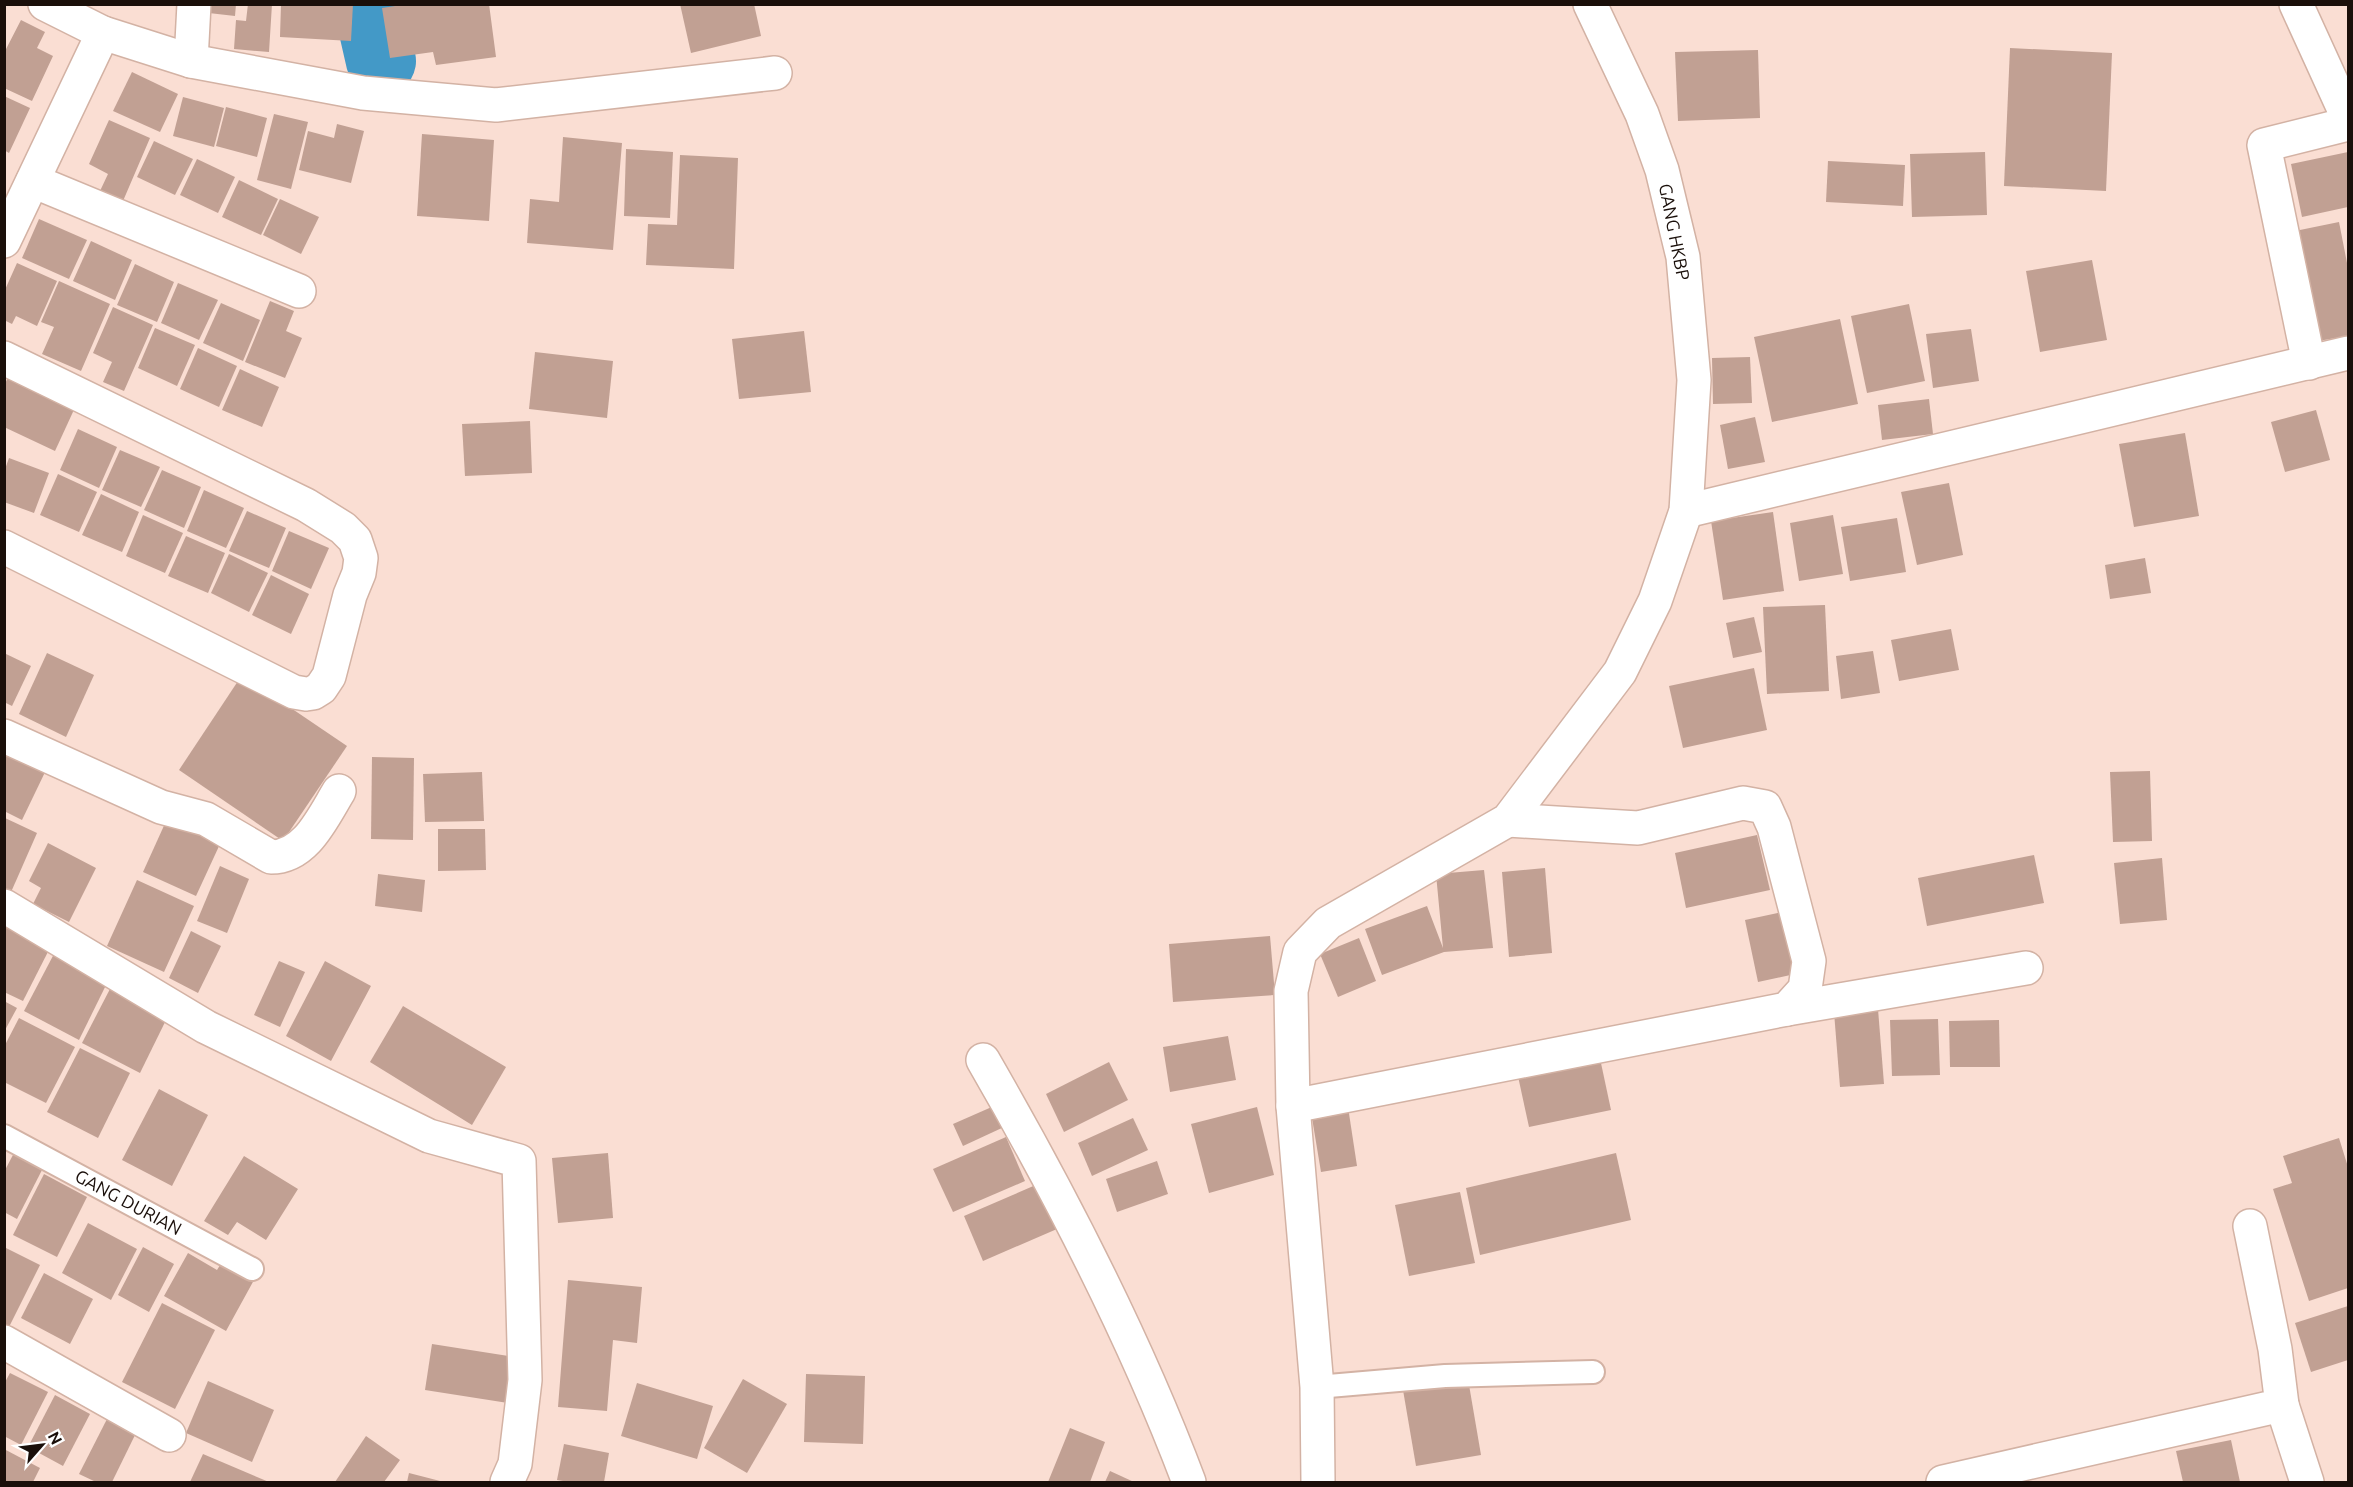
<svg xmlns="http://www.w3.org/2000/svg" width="2353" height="1487" font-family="Ubuntu,sans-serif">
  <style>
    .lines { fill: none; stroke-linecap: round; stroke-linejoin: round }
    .river { stroke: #4399c7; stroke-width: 70 }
    .building { fill: #c1a093 }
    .service-casing { stroke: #d3b2a4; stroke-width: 26 }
    .minor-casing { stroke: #d3b2a4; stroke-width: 36 }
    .service { stroke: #fff; stroke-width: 22 }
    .minor { stroke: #fff; stroke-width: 33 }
    .labels { text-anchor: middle; stroke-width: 6; stroke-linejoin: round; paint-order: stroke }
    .street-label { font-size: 18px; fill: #1a0f0a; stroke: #fff }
  </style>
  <rect width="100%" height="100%" fill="#faded3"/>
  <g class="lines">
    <path class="river" d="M368 4 381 61"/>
  </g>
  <g class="building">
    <path d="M201 4H236L235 16 200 12Z"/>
    <path d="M248 4H272L269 52 234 49 236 20 246 21Z"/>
    <path d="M281 4H353L351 41 280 37Z"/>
    <path d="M408 4H489L496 57 436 65 433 52 390 58 382 8Z"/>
    <path d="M680 4H754L761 36 691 53Z"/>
    <path d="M21 20 45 32 37 48 53 56 32 101 4 88V53Z"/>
    <path d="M2010 48 2112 53 2106 191 2004 186Z"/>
    <path d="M1758 50 1760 118 1678 121 1675 52Z"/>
    <path d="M132 72 178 94 160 132 113 111Z"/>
    <path d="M4 96 30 108 9 153 4 150Z"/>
    <path d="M183 97 224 108 214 147 173 136Z"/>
    <path d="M226 107 267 118 257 157 216 146Z"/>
    <path d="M274 114 308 122 291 189 257 180Z"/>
    <path d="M109 120 150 138 123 201 100 191 108 174 89 164Z"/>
    <path d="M337 124 364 131 351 183 299 170 308 131 334 138Z"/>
    <path d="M422 134 494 140 489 221 417 216Z"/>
    <path d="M563 137 622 143 613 250 527 243 530 199 559 202Z"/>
    <path d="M154 141 193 159 175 195 137 177Z"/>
    <path d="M626 149 673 152 670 218 624 216Z"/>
    <path d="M1985 152 1987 215 1912 217 1910 154Z"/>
    <path d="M2348 152V207L2302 217 2291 164Z"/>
    <path d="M680 155 738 158 734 269 646 265 648 224 677 225Z"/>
    <path d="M197 159 235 177 218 213 180 195Z"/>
    <path d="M1828 161 1905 165 1903 206 1826 202Z"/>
    <path d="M239 180 278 199 261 235 222 217Z"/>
    <path d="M280 199 319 217 301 254 263 235Z"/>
    <path d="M39 219 87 240 69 279 22 258Z"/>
    <path d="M2339 222 2348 268V336L2318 341 2295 231Z"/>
    <path d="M91 241 132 260 115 300 73 281Z"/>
    <path d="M2092 260 2107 340 2040 352 2026 271Z"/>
    <path d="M17 263 57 281 37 326 16 316 12 324 4 320V292Z"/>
    <path d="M135 264 174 282 157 322 117 305Z"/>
    <path d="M59 281 110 304 81 371 42 354 54 327 41 322Z"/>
    <path d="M178 283 218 300 199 340 161 323Z"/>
    <path d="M270 301 294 311 286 331 302 338 285 378 245 362Z"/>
    <path d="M221 303 260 320 243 361 203 343Z"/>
    <path d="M1909 304 1925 381 1867 393 1851 316Z"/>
    <path d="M113 307 153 325 124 391 103 382 112 362 93 353Z"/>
    <path d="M1840 319 1858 404 1772 422 1754 337Z"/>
    <path d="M155 328 195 345 177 386 138 368Z"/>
    <path d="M1971 329 1979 381 1933 388 1926 334Z"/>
    <path d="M804 331 811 392 739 399 732 339Z"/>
    <path d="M198 348 237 366 219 407 180 389Z"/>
    <path d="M535 352 613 361 607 418 529 409Z"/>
    <path d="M1750 357 1752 403 1713 404 1712 358Z"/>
    <path d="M240 369 279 387 262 427 222 410Z"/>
    <path d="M11 371 78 401 55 451 4 427V386Z"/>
    <path d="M1929 399 1933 434 1882 440 1878 405Z"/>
    <path d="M2316 410 2330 460 2285 472 2271 422Z"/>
    <path d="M1755 417 1765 462 1728 469 1720 425Z"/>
    <path d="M530 421 532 473 465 476 462 424Z"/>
    <path d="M78 429 117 447 99 488 60 470Z"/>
    <path d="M2185 433 2199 516 2134 527 2119 444Z"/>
    <path d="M120 450 160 467 141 507 102 490Z"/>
    <path d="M9 458 49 473 34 513 4 502V472Z"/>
    <path d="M162 470 201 487 184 528 144 510Z"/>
    <path d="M58 474 97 492 79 532 40 515Z"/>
    <path d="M1949 483 1963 555 1917 565 1901 492Z"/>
    <path d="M204 490 244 508 226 548 187 531Z"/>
    <path d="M101 494 139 512 122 552 82 535Z"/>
    <path d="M247 511 286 528 269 568 229 551Z"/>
    <path d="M1773 512 1784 591 1723 600 1711 521Z"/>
    <path d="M143 515 183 533 165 573 126 556Z"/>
    <path d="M1833 515 1843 574 1799 581 1790 523Z"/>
    <path d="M1897 518 1906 572 1850 581 1841 527Z"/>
    <path d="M289 531 329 548 311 589 272 571Z"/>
    <path d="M186 536 225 553 208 593 168 576Z"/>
    <path d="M229 554 268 573 249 612 211 593Z"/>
    <path d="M2145 558 2151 593 2110 599 2105 565Z"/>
    <path d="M271 575 309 594 291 634 252 615Z"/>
    <path d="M1825 605 1829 691 1767 694 1763 607Z"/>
    <path d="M1754 617 1762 652 1733 658 1726 623Z"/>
    <path d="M1951 629 1959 670 1899 681 1891 640Z"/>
    <path d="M1873 651 1880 693 1841 699 1836 656Z"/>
    <path d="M4 653 31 666 12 706 4 702Z"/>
    <path d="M47 653 94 675 66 737 19 714Z"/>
    <path d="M1754 668 1767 730 1683 748 1669 686Z"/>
    <path d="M242 675 347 746 283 841 179 770Z"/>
    <path d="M4 746 47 768 22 820 4 811Z"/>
    <path d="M372 757 414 758 413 840 371 839Z"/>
    <path d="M2150 771 2152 841 2113 842 2110 772Z"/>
    <path d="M482 772 484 821 425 822 423 774Z"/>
    <path d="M5 818 37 833 8 899 5 897Z"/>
    <path d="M167 819 220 844 196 896 143 872Z"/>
    <path d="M438 829H485L486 870 438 871Z"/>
    <path d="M1757 835 1770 890 1686 908 1675 853Z"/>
    <path d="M48 843 96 868 69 922 33 904 41 888 29 881Z"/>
    <path d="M2034 855 2044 903 1927 926 1918 878Z"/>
    <path d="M2162 858 2167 920 2120 924 2114 863Z"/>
    <path d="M220 866 249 879 227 933 197 921Z"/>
    <path d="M1545 868 1552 953 1509 957 1502 872Z"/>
    <path d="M1484 870 1493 948 1444 952 1382 975 1365 929 1427 906 1443 948 1436 874Z"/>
    <path d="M378 874 425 880 422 912 375 906Z"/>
    <path d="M137 880 194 906 164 972 107 946Z"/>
    <path d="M4 912 55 938 23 1001 4 992Z"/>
    <path d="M1782 912 1795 974 1758 982 1745 920Z"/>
    <path d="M191 931 221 946 198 993 169 978Z"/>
    <path d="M1270 936 1275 995 1173 1002 1169 944Z"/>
    <path d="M1359 938 1376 981 1338 997 1320 954Z"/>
    <path d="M55 952 109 979 79 1040 24 1011Z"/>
    <path d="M279 961 305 972 280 1027 254 1015Z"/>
    <path d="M325 961 371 986 331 1061 286 1036Z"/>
    <path d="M111 987 168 1016 140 1073 82 1043Z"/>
    <path d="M4 1001 17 1008 4 1032Z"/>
    <path d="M403 1006 506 1067 472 1125 370 1062Z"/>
    <path d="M1878 1009 1884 1084 1840 1087 1834 1012Z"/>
    <path d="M19 1018 75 1047 46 1103 4 1082V1047Z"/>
    <path d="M1938 1019 1940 1075 1892 1076 1890 1020Z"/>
    <path d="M1999 1020 2000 1067H1950L1949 1021Z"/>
    <path d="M1228 1036 1236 1080 1170 1092 1163 1047Z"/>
    <path d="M80 1048 130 1073 98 1138 47 1112Z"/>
    <path d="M1598 1049 1611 1110 1529 1127 1516 1067Z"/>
    <path d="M1109 1062 1128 1100 1064 1132 1046 1094Z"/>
    <path d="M159 1089 208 1115 172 1186 122 1160Z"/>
    <path d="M994 1106 1004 1127 963 1146 953 1124Z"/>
    <path d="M1257 1107 1274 1175 1209 1193 1191 1124Z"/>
    <path d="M1348 1107 1357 1166 1321 1172 1311 1112Z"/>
    <path d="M1133 1118 1148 1150 1092 1176 1078 1143Z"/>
    <path d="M1006 1137 1025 1181 953 1212 933 1169Z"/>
    <path d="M2339 1138 2348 1167V1288L2309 1301 2273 1189 2292 1183 2283 1156Z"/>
    <path d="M14 1153 43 1168 17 1219 4 1212V1172Z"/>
    <path d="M608 1153 613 1218 558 1223 552 1158Z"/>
    <path d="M1616 1153 1631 1220 1480 1255 1466 1188Z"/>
    <path d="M244 1156 298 1189 266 1240 237 1222 228 1235 204 1221Z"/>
    <path d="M1157 1161 1168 1194 1117 1212 1106 1179Z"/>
    <path d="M44 1174 87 1197 57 1257 13 1235Z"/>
    <path d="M1038 1184 1057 1229 983 1261 964 1216Z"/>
    <path d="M1460 1192 1475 1263 1409 1276 1395 1205Z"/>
    <path d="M88 1223 137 1249 111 1300 62 1273Z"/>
    <path d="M4 1247 40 1265 7 1331 4 1329Z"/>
    <path d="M143 1247 174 1264 149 1312 118 1295Z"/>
    <path d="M188 1253 217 1270 222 1262 254 1280 226 1331 164 1296Z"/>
    <path d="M44 1273 93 1299 70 1344 21 1318Z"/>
    <path d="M568 1280 642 1287 637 1343 613 1340 607 1411 558 1407Z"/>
    <path d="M162 1303 215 1330 175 1409 122 1382Z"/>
    <path d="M2348 1306V1360L2311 1372 2295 1323Z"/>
    <path d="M432 1344 515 1357 508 1403 425 1390Z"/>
    <path d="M10 1373 48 1392 21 1445 4 1436V1384Z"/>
    <path d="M806 1374 865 1376 863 1444 804 1442Z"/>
    <path d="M743 1379 787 1404 747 1473 704 1448Z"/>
    <path d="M1468 1379 1481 1455 1416 1466 1403 1390Z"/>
    <path d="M208 1381 274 1410 252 1462 186 1433Z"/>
    <path d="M637 1383 713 1406 697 1459 621 1436Z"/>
    <path d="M55 1395 90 1414 63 1466 28 1447Z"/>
    <path d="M107 1419 136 1433 112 1482H96L79 1474Z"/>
    <path d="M1070 1428 1105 1442 1090 1482H1048Z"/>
    <path d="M366 1436 400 1460 384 1482H335Z"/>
    <path d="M2231 1440 2240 1482H2183L2176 1451Z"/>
    <path d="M564 1444 609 1453 604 1482H569L557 1480Z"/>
    <path d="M4 1449 40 1468 33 1482H4Z"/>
    <path d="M203 1454 269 1482H190Z"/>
    <path d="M1110 1471 1134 1482H1105Z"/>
    <path d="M409 1473 444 1482H407Z"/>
  </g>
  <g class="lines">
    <defs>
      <g id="service">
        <path id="s1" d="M4 1136 252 1269"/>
        <path d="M1317 1387 1445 1376 1593 1372"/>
      </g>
      <g id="minor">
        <path d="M45 4 103 33 191 61 363 93 496 105 775 73"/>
        <path d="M2296 4 2348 118"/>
        <path d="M191 61 194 4"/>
        <path d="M33 181 299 291"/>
        <path d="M4 241 103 33"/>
        <path d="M4 358 306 505 343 528 355 540 361 558 359 573 350 595 329 676 321 688 313 693 306 694 294 692 4 547"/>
        <path d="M2309 363 2264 145 2348 124"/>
        <path d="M1686 511 2348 353"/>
        <path d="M4 736 161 807 206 819 271 857C306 857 323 817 339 791"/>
        <path d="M4 906 206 1027 429 1136 519 1161 525 1380 515 1464 507 1482"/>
        <path d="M1787 1009 2026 968"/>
        <path d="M983 1060C1061 1195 1134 1336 1189 1482"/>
        <path d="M1293 1106 1787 1009 1805 989 1809 961 1774 827 1765 807 1743 803 1638 828 1508 820"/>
        <path d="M4 1342 169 1435"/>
        <path d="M2282 1405 2307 1482"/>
        <path d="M1318 1482 1317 1387 1293 1106 1291 991 1300 952 1328 923 1508 820 1620 672 1655 601 1686 511 1694 380 1683 257 1662 170 1642 114 1590 4"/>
        <path d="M1943 1482 2282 1405 2275 1349 2250 1226"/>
      </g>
    </defs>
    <use href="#service" class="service-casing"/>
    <use href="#minor" class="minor-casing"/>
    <use href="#service" class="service"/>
    <use href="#minor" class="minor"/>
  </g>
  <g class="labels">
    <g class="street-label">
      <text transform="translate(1674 232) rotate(79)" y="6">GANG HKBP</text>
      <text dy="6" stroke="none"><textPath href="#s1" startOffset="141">GANG DURIAN</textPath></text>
    </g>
  </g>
  <rect width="2353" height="1487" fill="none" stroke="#1a0f0a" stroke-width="12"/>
  <g transform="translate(42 1445) rotate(62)" stroke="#ffffff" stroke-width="4.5" paint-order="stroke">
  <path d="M0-4.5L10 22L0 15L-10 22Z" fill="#1a0f0a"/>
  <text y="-9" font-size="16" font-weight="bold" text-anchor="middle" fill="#1a0f0a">N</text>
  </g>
</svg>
